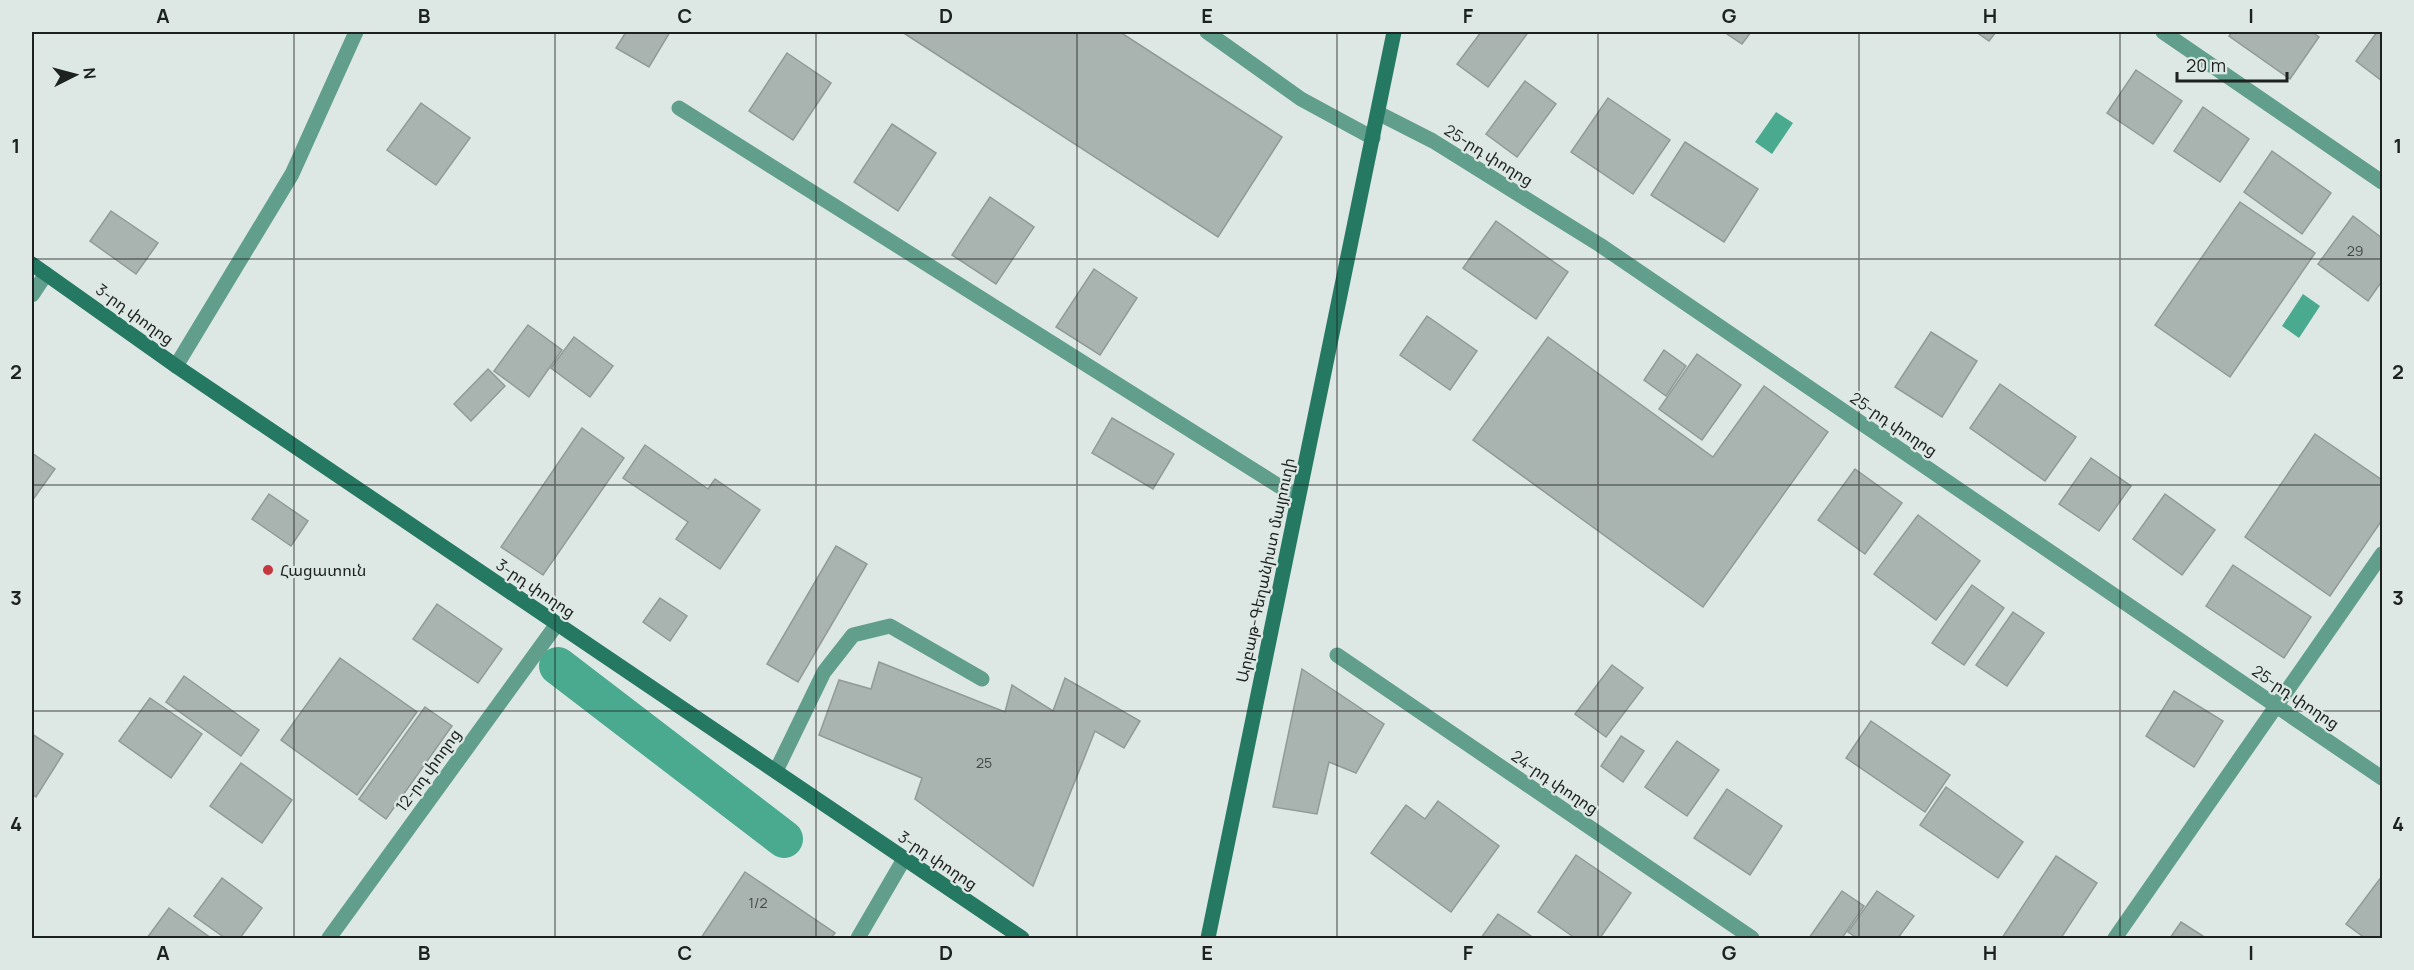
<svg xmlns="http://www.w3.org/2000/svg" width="2414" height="970" font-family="Manrope,'Noto Sans Armenian',sans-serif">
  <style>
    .water { fill: #4aaa8f }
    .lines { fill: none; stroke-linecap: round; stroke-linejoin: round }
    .canal { stroke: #4aaa8f; stroke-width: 38 }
    .building { fill: #a9b3af; stroke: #919a97; stroke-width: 1.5 }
    .lane { stroke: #619f8c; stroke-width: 15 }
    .street { stroke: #619f8c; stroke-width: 15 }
    .secondary { stroke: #257963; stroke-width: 15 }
    .grid { fill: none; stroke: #1d2120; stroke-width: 1.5; stroke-opacity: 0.55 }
    .poi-dot { fill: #c6363f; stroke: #dde8e4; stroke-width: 2 }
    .labels { text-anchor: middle; stroke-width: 4.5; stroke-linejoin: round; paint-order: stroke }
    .number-label { font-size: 14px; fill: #404644 }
    .street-label { font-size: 16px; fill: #1d2120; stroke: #dde8e4 }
    .poi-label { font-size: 16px; fill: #1d2120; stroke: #dde8e4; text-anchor: start }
    .neatline { fill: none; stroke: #1d2120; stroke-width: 2 }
    .grid-label { font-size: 20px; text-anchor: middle; font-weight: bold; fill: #1d2120 }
  </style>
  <rect width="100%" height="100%" fill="#dde8e4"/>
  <g class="water">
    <path d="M1776 112 1793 123 1772 154 1755 142Z"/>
    <path d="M2303 294 2320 306 2299 338 2282 326Z"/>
  </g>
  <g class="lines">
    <path class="canal" d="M558 666 784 839"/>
  </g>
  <g class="building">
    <path d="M626 32H670L649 67 616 48Z"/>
    <path d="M902 32H1120L1282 137 1218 237Z"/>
    <path d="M1481 32H1524L1527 34 1488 87 1457 64Z"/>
    <path d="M1724 32H1751L1742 44Z"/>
    <path d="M1976 32H1996L1989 41Z"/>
    <path d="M2232 32H2312L2319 37 2290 79 2229 36Z"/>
    <path d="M2377 32H2382V81L2356 61Z"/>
    <path d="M787 53 831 83 793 140 749 111Z"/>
    <path d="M2136 70 2182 101 2153 144 2107 113Z"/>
    <path d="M1525 81 1556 104 1517 157 1486 134Z"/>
    <path d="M1608 98 1670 140 1633 194 1571 152Z"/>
    <path d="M421 103 470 138 436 185 387 150Z"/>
    <path d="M2203 107 2249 139 2220 182 2174 151Z"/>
    <path d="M892 124 936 153 898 211 854 182Z"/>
    <path d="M1685 142 1758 189 1724 242 1651 195Z"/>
    <path d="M2272 151 2331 193 2302 234 2244 192Z"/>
    <path d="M990 197 1034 227 996 284 952 255Z"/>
    <path d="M2240 202 2315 253 2230 377 2155 325Z"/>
    <path d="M111 211 158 243 136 274 90 241Z"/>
    <path d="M2353 216 2382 238V281L2368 301 2318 264Z"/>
    <path d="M1496 221 1568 272 1536 319 1463 268Z"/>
    <path d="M1094 269 1137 298 1100 355 1056 327Z"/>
    <path d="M1427 316 1477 351 1450 390 1400 355Z"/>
    <path d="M528 325 562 350 529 397 494 371Z"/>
    <path d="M1931 332 1977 361 1942 417 1895 387Z"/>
    <path d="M574 337 613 366 590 397 551 368Z"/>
    <path d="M1548 337 1713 457 1764 386 1828 432 1703 607 1473 440Z"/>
    <path d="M1664 350 1686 366 1666 396 1644 380Z"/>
    <path d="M1697 354 1741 385 1702 440 1659 409Z"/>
    <path d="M488 369 505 386 471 421 454 404Z"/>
    <path d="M2000 384 2076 437 2045 481 1970 428Z"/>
    <path d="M1112 418 1174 454 1153 489 1092 453Z"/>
    <path d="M582 428 624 458 543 575 501 547Z"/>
    <path d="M2315 434 2382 480V520L2330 596 2245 537Z"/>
    <path d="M645 445 708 489 715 479 760 510 720 569 676 539 688 522 623 478Z"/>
    <path d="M32 453 55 469 32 501Z"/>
    <path d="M2091 458 2131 486 2099 531 2059 504Z"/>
    <path d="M1855 469 1902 503 1865 554 1818 520Z"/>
    <path d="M269 494 308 521 291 546 252 519Z"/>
    <path d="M2165 494 2215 530 2182 575 2133 539Z"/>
    <path d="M1918 515 1980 561 1936 620 1874 574Z"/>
    <path d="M836 546 867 564 798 682 767 664Z"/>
    <path d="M2233 565 2311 617 2284 658 2206 606Z"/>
    <path d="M1972 585 2004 608 1964 665 1932 643Z"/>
    <path d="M660 598 687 616 670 641 643 622Z"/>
    <path d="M437 604 502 649 478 683 413 639Z"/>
    <path d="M2013 612 2044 633 2007 686 1976 665Z"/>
    <path d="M340 658 417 712 357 795 281 740Z"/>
    <path d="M879 662 1005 712 1012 685 1053 711 1065 678 1140 721 1124 748 1095 731 1033 886 915 799 922 778 819 735 839 680 871 689Z"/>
    <path d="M1612 665 1643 688 1606 737 1575 714Z"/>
    <path d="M1302 669 1384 724 1356 773 1329 762 1317 814 1273 807Z"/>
    <path d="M184 676 259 730 241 756 166 702Z"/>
    <path d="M2174 691 2223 721 2194 767 2146 736Z"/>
    <path d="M150 698 202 734 171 778 119 741Z"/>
    <path d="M425 707 452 726 386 819 359 799Z"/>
    <path d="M1871 721 1950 775 1925 812 1846 758Z"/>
    <path d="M32 734 63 754 36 797 32 794Z"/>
    <path d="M1621 736 1644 751 1623 782 1601 766Z"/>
    <path d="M1677 741 1719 770 1687 816 1645 787Z"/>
    <path d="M241 763 292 800 262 843 210 806Z"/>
    <path d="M1946 787 2023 842 1998 878 1920 825Z"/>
    <path d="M1727 789 1782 826 1750 875 1694 838Z"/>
    <path d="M1438 801 1499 846 1451 912 1371 853 1406 805 1425 819Z"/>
    <path d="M1576 855 1631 893 1600 938H1575L1538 912Z"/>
    <path d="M2056 856 2097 883 2061 938H2002Z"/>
    <path d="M745 872 835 933 831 938H701Z"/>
    <path d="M2382 876V937L2365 938 2346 924Z"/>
    <path d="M222 878 262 908 240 938H225L194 916Z"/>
    <path d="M1842 891 1864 906 1842 938H1809Z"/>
    <path d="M1877 891 1914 916 1898 938H1857L1848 932Z"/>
    <path d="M169 908 211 938H147Z"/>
    <path d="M1498 914 1534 938H1481Z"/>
    <path d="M2181 922 2206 938H2170Z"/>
  </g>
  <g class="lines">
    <g class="lane">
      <path d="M1207 32 1301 99 1373 138"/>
      <path d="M679 108 1298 498"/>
      <path d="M776 771 824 672 853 635 890 626 982 679"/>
      <path d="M858 938 904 859"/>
    </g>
    <g class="street">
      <path d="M2163 32 2382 182"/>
      <path d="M1378 113 1433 141 1600 245 2382 778"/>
      <path d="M32 295 46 274"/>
      <path d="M176 366 292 174 356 32"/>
      <path d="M1337 655 1752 938"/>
      <path d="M329 938 557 624"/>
      <path d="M2115 938 2382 554"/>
    </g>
    <g class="secondary">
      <path d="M32 264 176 366 1022 938"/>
      <path d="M1208 938 1394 32"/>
    </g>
  </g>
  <path class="grid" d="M294 32V938M555 32V938M816 32V938M1077 32V938M1337 32V938M1598 32V938M1859 32V938M2120 32V938M32 259H2382M32 485H2382M32 711H2382"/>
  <circle class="poi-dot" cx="268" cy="570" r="6"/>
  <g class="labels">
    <g class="number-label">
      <text x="2355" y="256">29</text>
      <text x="984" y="768">25</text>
      <text x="758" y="908">1/2</text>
    </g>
    <g class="street-label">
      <text transform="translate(1489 155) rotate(32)" y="6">25-րդ փողոց</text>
      <text transform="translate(135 314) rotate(36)" y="6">3-րդ փողոց</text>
      <text transform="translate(1894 424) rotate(34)" y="6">25-րդ փողոց</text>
      <text transform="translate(1265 570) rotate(-78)" y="6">Արբաթ-Գեղանիստ մայրուղի</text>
      <text transform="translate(536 588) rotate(34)" y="6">3-րդ փողոց</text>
      <text transform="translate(2296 697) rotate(34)" y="6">25-րդ փողոց</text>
      <text transform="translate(428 770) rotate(-54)" y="6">12-րդ փողոց</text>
      <text transform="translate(1555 782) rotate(34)" y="6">24-րդ փողոց</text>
      <text transform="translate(938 860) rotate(34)" y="6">3-րդ փողոց</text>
    </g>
    <g class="poi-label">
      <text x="280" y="576">Հացատուն</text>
    </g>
  </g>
  <rect width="2414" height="970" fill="none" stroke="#dde8e4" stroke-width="66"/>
  <g transform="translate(75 75) rotate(84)" stroke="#dde8e4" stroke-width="4.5" paint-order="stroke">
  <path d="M0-4.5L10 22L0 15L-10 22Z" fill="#1d2120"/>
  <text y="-9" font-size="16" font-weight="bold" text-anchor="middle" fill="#1d2120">N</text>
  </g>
  <path d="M2177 72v9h110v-9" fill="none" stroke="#1d2120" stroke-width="3"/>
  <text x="2186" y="72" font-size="18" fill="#1d2120" stroke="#dde8e4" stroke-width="4.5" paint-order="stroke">20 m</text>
  <rect x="33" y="33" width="2348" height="904" class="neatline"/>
  <g class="grid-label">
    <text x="163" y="23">A</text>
    <text x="424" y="23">B</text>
    <text x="685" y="23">C</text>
    <text x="946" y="23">D</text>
    <text x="1207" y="23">E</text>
    <text x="1468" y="23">F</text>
    <text x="1729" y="23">G</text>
    <text x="1990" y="23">H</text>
    <text x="2251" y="23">I</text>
    <text x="16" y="153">1</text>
    <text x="2398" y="153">1</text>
    <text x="16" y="379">2</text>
    <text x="2398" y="379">2</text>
    <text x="16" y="605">3</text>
    <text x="2398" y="605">3</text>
    <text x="16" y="831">4</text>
    <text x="2398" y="831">4</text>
    <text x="163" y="960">A</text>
    <text x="424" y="960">B</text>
    <text x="685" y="960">C</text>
    <text x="946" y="960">D</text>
    <text x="1207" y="960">E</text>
    <text x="1468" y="960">F</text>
    <text x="1729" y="960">G</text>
    <text x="1990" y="960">H</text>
    <text x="2251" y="960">I</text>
  </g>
</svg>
